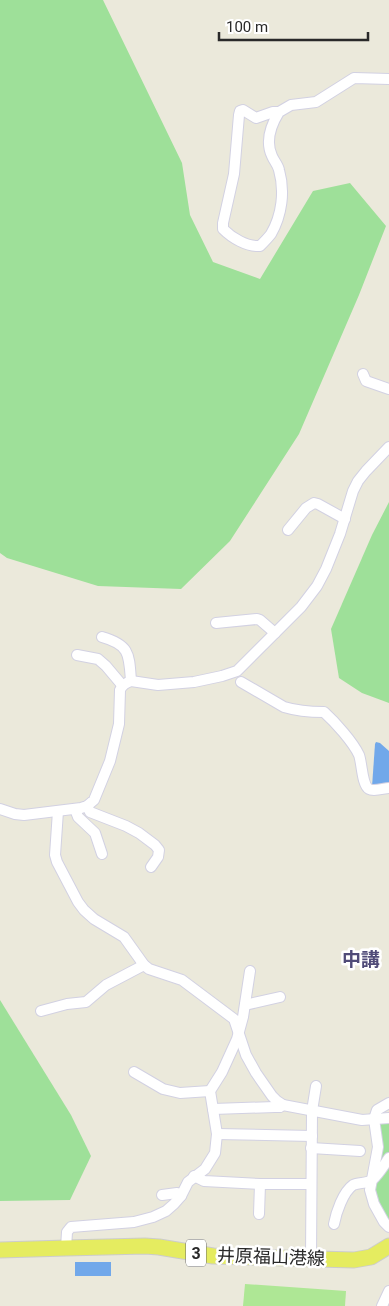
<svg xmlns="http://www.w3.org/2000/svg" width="389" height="1306" font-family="Roboto,'Noto Sans JP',sans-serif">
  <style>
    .green { fill: #9ee099 }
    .pitch { fill: #aee795 }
    .water { fill: #71a8ea }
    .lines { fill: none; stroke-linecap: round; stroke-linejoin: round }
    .street-casing { stroke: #d2d1e2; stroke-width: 12 }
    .primary-casing { stroke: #ccc; stroke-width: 17 }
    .street { stroke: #fff; stroke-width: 10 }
    .primary { stroke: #e5ec60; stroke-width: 15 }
    .labels { text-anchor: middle; stroke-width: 5; stroke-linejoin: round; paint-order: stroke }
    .shield { fill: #fff; stroke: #696969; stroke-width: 1 }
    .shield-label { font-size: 16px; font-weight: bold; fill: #292929 }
    .street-label { font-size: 18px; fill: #292929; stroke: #fff }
    .neighbourhood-label { font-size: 19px; font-weight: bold; fill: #504b78; stroke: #fff }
  </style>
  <rect width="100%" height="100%" fill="#ebe9db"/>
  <g class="green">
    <path d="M0 0H103L182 163 190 215 213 262 260 279 313 191 350 183 386 226 359 295 299 434 230 541 181 589 98 586 7 558 0 553Z"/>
    <path d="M389 502V703L362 693 339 678 331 629 372 535Z"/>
    <path d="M0 1000 71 1115 91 1156 70 1200 0 1201Z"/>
    <path d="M380 1122 389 1123V1221L377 1203 375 1186Z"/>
  </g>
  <path class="pitch" d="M245 1284 346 1291 345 1306H243Z"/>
  <g class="water">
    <path d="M376 742 380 743 389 751V785L372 787 375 744Z"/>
    <rect x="75" y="1262" width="36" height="14"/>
  </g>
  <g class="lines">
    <defs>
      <g id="street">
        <path d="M279 112C271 125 265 141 272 156 274 161 278 165 279 170 285 191 282 215 271 234 268 238 264 242 260 246 247 247 232 238 223 229V223L234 174 239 115 240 111 243 110 256 118 273 112H279L291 105 316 102 354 78 389 79"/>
        <path d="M363 374 366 381 389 389"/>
        <path d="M288 530 306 508 314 503 318 504 345 519"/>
        <path d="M216 623 257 619 260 620 275 633"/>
        <path d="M102 637C130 645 129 654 131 681"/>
        <path d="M77 655 98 659 106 666 122 685"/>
        <path d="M241 682 284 707C297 711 310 712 324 712 335 722 353 742 359 755 362 763 362 785 369 789 374 792 384 788 389 788"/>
        <path d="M87 806 90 812 126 826 139 833 155 845 159 850 158 857 151 867"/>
        <path d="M0 809 15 814 24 815 81 808 87 806 94 800 110 761 119 724 120 690C122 685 125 683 131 681L158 685 194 682 222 676 237 671 301 607 317 586 326 569 340 534 353 491 358 481 366 471 389 447"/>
        <path d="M75 809 78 817 95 833 102 854"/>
        <path d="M58 811 55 855 57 862 78 902 84 910 94 919 124 937 144 965 149 969 182 980 234 1019 246 1055 256 1073 272 1096 277 1101 283 1105"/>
        <path d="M245 1005 280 997"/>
        <path d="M41 1011 67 1004 86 1002 106 985 144 965"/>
        <path d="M134 1072 163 1089 180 1093 210 1091"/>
        <path d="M389 1103 377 1110 374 1119 378 1147 370 1190 374 1204 384 1222 389 1227"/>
        <path d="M213 1109 275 1107H280L283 1105 362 1120 389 1118"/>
        <path d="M217 1134 312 1136"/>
        <path d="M311 1148 360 1151"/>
        <path d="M194 1176 204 1181 260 1184H311"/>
        <path d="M162 1195 177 1193 181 1196"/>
        <path d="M259 1214 260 1184"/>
        <path d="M334 1224C336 1213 343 1192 353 1185 359 1182 366 1184 372 1180 379 1174 384 1165 389 1158"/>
        <path d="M66 1248 67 1232 71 1227 134 1222 153 1217 166 1211 174 1204 181 1196 188 1182 205 1169 215 1153 217 1134 210 1091 222 1072 237 1039 243 1017 250 971"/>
        <path d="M311 1258 312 1111 316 1086"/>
        <path d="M382 1306 389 1291"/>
      </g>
      <path id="primary" d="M0 1250 66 1248 145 1246 159 1247 213 1256 354 1260 371 1257 389 1246"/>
    </defs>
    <use href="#street" class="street-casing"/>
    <use href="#primary" class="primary-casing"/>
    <use href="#street" class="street"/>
    <use href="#primary" class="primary"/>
  </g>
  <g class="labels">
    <rect class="shield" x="186" y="1239.5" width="20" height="27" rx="4"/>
    <g class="shield-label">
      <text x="196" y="1259">3</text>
    </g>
    <g class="street-label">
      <text transform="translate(271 1257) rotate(2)" y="6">井原福山港線</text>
    </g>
    <g class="neighbourhood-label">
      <text x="361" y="966">中講</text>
    </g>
  </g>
  <path d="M219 32v8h149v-8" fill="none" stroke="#292929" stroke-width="2.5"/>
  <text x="226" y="32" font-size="15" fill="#292929" stroke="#ffffff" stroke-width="4" paint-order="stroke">100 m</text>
</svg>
